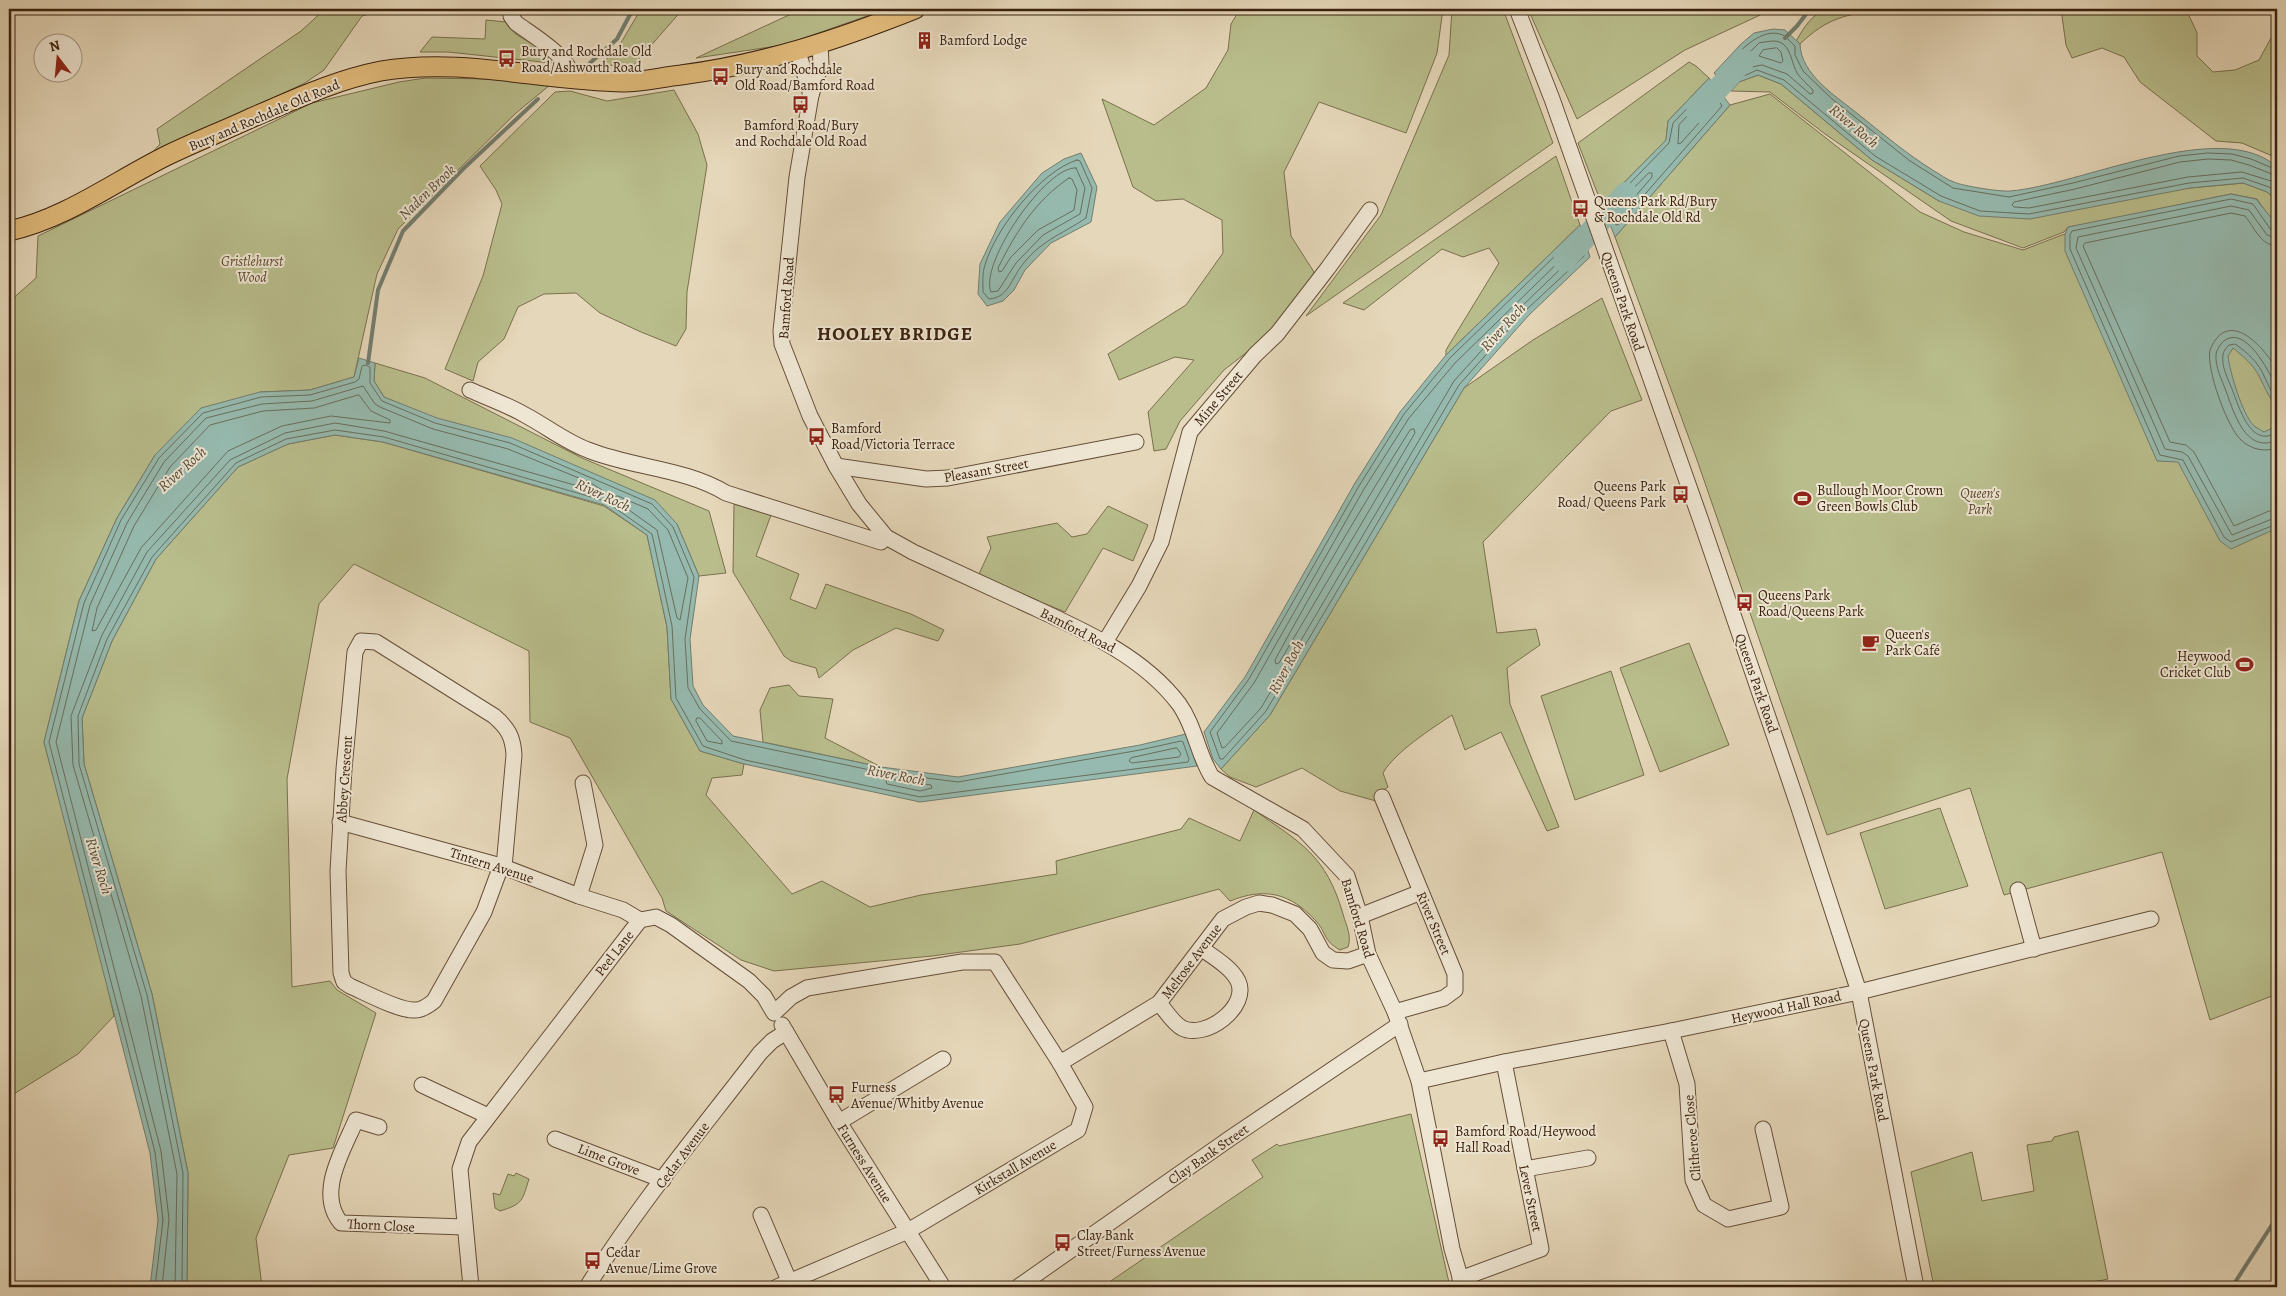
<svg xmlns="http://www.w3.org/2000/svg" width="2286" height="1296" font-family="Alegreya,serif">
  <style>
    .green { fill: #b9bd8c; stroke: #7a704d }
    .water { fill: #96baaf; stroke: #727d6f }
    .lines { fill: none; stroke-linecap: round; stroke-linejoin: round }
    .shore { stroke: #686e5e; stroke-width: 1 }
    .stream { stroke: #727d6f; stroke-width: 4 }
    .river { stroke: #96baaf; stroke-width: 22 }
    .minor-casing { stroke: #664f39; stroke-width: 17 }
    .major-casing { stroke: #3b220e; stroke-width: 21 }
    .minor { stroke: #eee5d2; stroke-width: 15 }
    .major { stroke: #e2bc7c; stroke-width: 19 }
    .labels { text-anchor: middle; stroke-width: 4; stroke-linejoin: round; paint-order: stroke }
    .poi-label { font-size: 14px; fill: #3b220e; stroke: #eee5d2; text-anchor: start }
    .street-label { font-size: 14px; fill: #3b220e; stroke: #eee5d2 }
    .park-label { font-size: 14px; font-style: italic; fill: #5a492e; stroke: #eee5d2 }
    .water-label { font-size: 15px; font-style: italic; fill: #524836; stroke: #eee5d2 }
    .district-label { font-size: 19px; font-weight: bold; letter-spacing: 1px; fill: #3b220e; stroke: #eee5d2 }
  </style>
  <rect width="100%" height="100%" fill="#e5d7b9"/>
  <filter id="stains"><feTurbulence type="fractalNoise" baseFrequency=".004" numOctaves="4"/><feColorMatrix values="0 0 0 0 .2 0 0 0 0 .09 0 0 0 0 .02 0 0 0 .5 -.17"/></filter>
  <radialGradient id="worn" r=".72"><stop offset=".6" stop-color="#630" stop-opacity="0"/><stop offset="1" stop-color="#630" stop-opacity=".3"/></radialGradient>
  <g class="green">
    <path d="M325 9H387L362 16 324 70 305 83 150 155 160 144 157 129 301 31Z"/>
    <path d="M641 9H683L633 66 601 65 619 46Z"/>
    <path d="M802 9H887L784 45 696 58Z"/>
    <path d="M1240 9H1297L1333 12 1340 9H1443L1437 53 1406 133 1319 102 1284 172 1291 236 1314 272 1310 283 1269 335 1224 370 1180 421 1166 449 1154 451 1148 412 1194 360 1175 357 1119 380 1108 354 1186 305 1223 253 1222 220 1183 199 1156 201 1133 187 1102 99 1154 125 1206 88 1228 50 1231 24Z"/>
    <path d="M1452 9H1503L1553 143 1306 316 1381 215 1449 55Z"/>
    <path d="M1528 9H1773L1685 50 1577 119Z"/>
    <path d="M1828 9H1883C1846 15 1828 17 1800 44L1796 41C1804 28 1812 13 1828 9Z"/>
    <path d="M2061 9H2186L2197 33V56L2213 72 2235 70 2259 60 2277 27V158L2242 143 2216 141 2140 82 2124 57 2102 48 2072 58 2066 45Z"/>
    <path d="M486 20 506 22C515 42 545 43 554 62L551 63 448 52H420L432 37 485 39Z"/>
    <path d="M1689 62 1696 66 1709 78 1668 121 1666 140 1602 205 1578 143Z"/>
    <path d="M1758 75 1781 84 1872 160 1939 201 2190 188 2244 183 2267 192 2277 200V228L2257 199 2231 194 2106 220 2256 199 2277 243V994L2210 1020 2162 852 2004 895 1970 788 1827 835 1697 460 1615 237 1730 105 1770 94 1920 212 1964 232 2023 250 2093 223 2068 227 2064 232 2023 248 1951 221 1825 134 1770 92 1731 91 1739 82Z"/>
    <path d="M425 78 556 80 516 113 398 229 377 274 354 377 310 390 260 392 155 455 117 518 79 601 44 742 99 948 114 1016 78 1054 9 1097V302L36 278 38 236 312 103 399 82Z"/>
    <path d="M674 90 698 134 707 165 687 292 686 329 676 346 641 332 600 313 576 293 544 294 518 307 504 339 478 362 473 381 445 369 483 276 502 204 496 190 480 166 555 92 570 91 607 101Z"/>
    <path d="M1556 156 1580 225 1446 355V350L1499 263 1489 248 1463 257 1442 249 1364 310 1343 303Z"/>
    <path d="M1602 298 1642 400 1611 411 1483 542 1497 633 1536 629 1540 645 1507 668 1510 704 1559 827 1547 831 1501 732 1465 750 1452 715C1431 729 1395 752 1383 773L1388 787 1379 793 1376 801 1340 791 1302 768 1256 787 1230 777 1221 769 1270 715 1464 388 1533 340Z"/>
    <path d="M375 363 425 378 582 458 709 511 726 573 699 576 677 524 384 397 374 381Z"/>
    <path d="M335 435 383 442 604 506 647 535 667 627 671 699 700 751 744 764 742 775 712 778 706 795 792 894 822 881 870 907 921 895 1057 874 1056 861 1181 829 1189 818 1240 841 1254 810C1301 843 1326 855 1343 914 1346 925 1352 936 1348 947L1340 950C1322 940 1327 932 1315 920 1290 893 1265 887 1230 901L1219 889 1020 944 932 956 774 971 741 960 666 911 662 898 570 738 530 722 529 651 354 564 319 604 287 779 292 987 330 981 337 990 376 1013 333 1148 289 1155 256 1238 262 1287H187L188 1173 152 994 84 764 82 718 112 641 156 559 238 467 288 444Z"/>
    <path d="M734 504 771 515 756 556 799 574 790 599 816 609 826 584 911 614 944 630 938 641 896 628 853 650 819 678 816 668 791 661 784 656 733 572Z"/>
    <path d="M1108 506 1148 525 1133 561 1103 548 1065 612 978 576 991 548 987 537 1057 523 1072 537 1087 534Z"/>
    <path d="M1689 643 1729 745 1660 772 1620 668Z"/>
    <path d="M1611 671 1644 775 1575 800 1541 696Z"/>
    <path d="M789 685 799 696 833 699 825 738 881 767 763 742 760 710 770 688Z"/>
    <path d="M1940 808 1968 886 1885 909 1860 833Z"/>
    <path d="M1411 1114 1450 1287H1102L1263 1177 1252 1160 1277 1144 1279 1146Z"/>
    <path d="M2078 1131 2108 1279 2069 1287H1934L1911 1172 1972 1152 1982 1201 2034 1191 2027 1145 2052 1141 2054 1137Z"/>
    <path d="M516 1173 529 1179C522 1201 523 1204 500 1211L495 1208 493 1193 500 1195 508 1174 514 1176Z"/>
  </g>
  <g class="water">
    <path d="M1773 29 1785 30 1800 44C1801 75 1836 96 1858 114 1883 134 1907 154 1934 171 1940 174 1947 180 1954 182 1962 186 2001 192 2010 191 2078 186 2221 116 2277 167V200L2267 192 2243 183 2190 188 2030 219 1979 216 1939 201 1872 160 1781 84 1758 75 1739 82 1731 91 1714 73 1741 44 1754 33Z"/>
    <path d="M1709 78 1730 105 1615 237 1602 205 1666 140 1668 121Z"/>
    <path d="M1081 153 1097 187 1091 222 1051 243 1025 270 1014 290 1003 301 987 306 978 294 980 264 1000 222 1042 173 1064 159Z"/>
    <path d="M2231 194 2256 199 2273 220 2277 233V406C2268 397 2266 389 2260 378 2254 365 2244 357 2233 348L2228 356C2230 372 2242 414 2254 426 2257 428 2261 430 2264 432L2277 426V528L2231 549 2220 541 2178 462 2157 461 2065 251V234L2068 227Z"/>
    <path d="M1580 225 1590 257 1529 315 1464 388 1270 715 1221 769 1213 759 1204 732 1245 677 1355 483 1400 412 1446 355Z"/>
    <path d="M359 358 375 363 374 381 384 397 437 418 512 438 655 500 677 524 699 576 690 639 693 686 703 705 733 736 881 767 958 777 1140 745 1186 734 1197 766 920 802 744 764 700 751 671 699 667 627 647 535 604 505 383 442 335 435 288 444 238 467 156 559 112 641 82 718 84 764 152 994 188 1173 187 1287H150L158 1220 150 1153 44 742 79 601 117 518 155 455 201 408 260 392 310 390 354 377Z"/>
  </g>
  <g class="lines">
    <g class="shore">
      <path d="M1773 41C1791 41 1790 60 1797 73 1801 79 1808 85 1813 90V93L1810 94 1787 74 1762 65 1736 70V66L1759 43Z"/>
      <path d="M1777 48 1781 52 1783 61 1781 63 1759 56 1763 50Z"/>
      <path d="M1710 87 1722 106 1619 224 1616 225 1609 205 1669 143 1673 123 1707 88Z"/>
      <path d="M1706 97H1710L1714 106 1681 143 1678 144 1679 125Z"/>
      <path d="M1077 160 1080 161 1092 188 1086 218C1061 235 1039 241 1020 268 1011 281 1007 298 989 299L983 292C983 284 982 273 985 265 995 229 1041 171 1077 160Z"/>
      <path d="M1076 168 1085 188 1080 214 1043 235 1016 263 998 291 991 292C979 263 1047 165 1076 168Z"/>
      <path d="M2277 170 2251 159 2232 154 2208 153 2179 156 2073 183 2009 197 1953 188 1910 161 1831 98 1803 71 1795 55V46C1791 43 1787 37 1783 35 1760 25 1733 57 1722 73L1731 82 1757 70 1784 80 1875 156 1941 196 1980 211 2029 214 2189 183 2243 178 2269 187 2277 194"/>
      <path d="M1649 173H1652V177L1621 213H1618L1616 206Z"/>
      <path d="M2277 176 2249 165 2231 160 2208 159 2180 162 2075 189 2014 202 2012 205 2014 207 2029 208 2188 177 2242 172 2271 181 2277 185"/>
      <path d="M1069 178 1072 179 1077 190 1074 210 1038 230 1011 257 1002 271 999 272 998 268C1016 232 1035 201 1069 178Z"/>
      <path d="M2277 232 2271 230 2253 204 2231 199 2072 231 2070 235V249L2160 455 2183 460 2224 537 2231 542 2277 524"/>
      <path d="M1575 237 1579 238 1584 256 1525 311 1459 385 1266 711 1223 759H1220L1210 732 1249 679 1359 486 1404 414 1450 358Z"/>
      <path d="M2277 238 2267 235 2249 210 2231 206 2078 237 2076 248 2165 449 2182 452 2188 456 2232 535 2277 517"/>
      <path d="M2277 246C2260 245 2255 228 2245 216L2231 213 2085 243 2083 246 2170 442 2186 445 2194 452 2234 526 2269 511 2277 510"/>
      <path d="M1575 248 1576 254 1521 307 1454 381 1261 708 1225 747 1222 748 1217 733 1254 683 1364 489 1409 418 1455 363 1572 249Z"/>
      <path d="M2277 370C2264 347 2228 306 2210 350 2206 369 2227 427 2241 440 2252 450 2264 452 2277 448"/>
      <path d="M2277 390C2272 376 2248 328 2227 339 2222 341 2217 349 2216 354 2215 367 2222 380 2226 391 2234 413 2246 455 2277 440"/>
      <path d="M359 395 371 411 390 420V423L331 416 282 426 228 451 141 548 96 630 92 631 97 608 134 526 170 467 210 425 263 411 314 408Z"/>
      <path d="M2277 399C2271 393 2269 386 2265 378 2259 363 2248 353 2235 344L2229 345C2226 348 2223 352 2223 355 2221 366 2228 379 2232 389 2239 407 2251 450 2277 432"/>
      <path d="M1414 429 1415 433 1279 663 1276 664 1275 660C1317 582 1363 505 1410 430Z"/>
      <path d="M618 496 648 509 668 530 688 578 680 620 677 618 657 530 615 500V497Z"/>
      <path d="M697 718H700L722 741V744L707 741 696 721Z"/>
      <path d="M1177 748 1181 754 1179 757 1132 763 1129 761 1131 758Z"/>
      <path d="M889 779 931 785 932 788 920 791 887 784 886 781Z"/>
      <path d="M155 1287 163 1220 155 1152 49 742 84 603 121 520 159 458 203 413 261 397 310 395 355 382 359 379 362 366 365 365 370 367V383L382 401 435 423 510 443 652 504 673 527 694 577 685 639 688 688 700 709 731 741 880 772 958 782 1140 750 1181 741 1183 742 1189 759 1188 762 920 797 745 760 703 746 676 698 672 626 652 534 605 501 384 437 335 430 286 439 236 463 152 557 107 639 78 716 79 764 147 995 183 1173 182 1287"/>
      <path d="M162 1287 169 1219 161 1151 56 742 90 605 127 523 164 462 206 418 262 404 312 401 363 386 375 404 380 407 433 429 508 449 591 483 602 490 599 492 384 431 335 423 285 433 230 460 147 552 102 635 71 716 73 765 141 996 177 1174 175 1287"/>
    </g>
    <g class="stream">
      <path d="M1785 38 1797 26 1810 9"/>
      <path d="M590 63 617 39 633 9"/>
      <path d="M368 363 378 290 403 231 463 169 538 99"/>
      <path d="M2232 1287 2277 1217"/>
    </g>
    <g class="river">
      <path d="M1697 112 1744 60"/>
      <path d="M1564 261 1626 193"/>
    </g>
    <defs>
      <g id="minor">
        <path d="M511 9V16L516 23C532 35 572 58 572 79"/>
        <path d="M1517 9 1552 99 1700 518 1797 802 1859 992 1916 1287"/>
        <path d="M820 44 821 65 811 95 797 177 781 331 782 344 810 416 836 466 859 504 886 537 913 552C950 569 987 586 1024 603 1080 629 1141 654 1179 704 1195 726 1198 755 1212 777L1303 829 1347 876 1360 916 1368 954 1395 1012 1419 1081 1452 1249 1463 1287"/>
        <path d="M798 52 811 95"/>
        <path d="M470 390C488 398 508 405 525 415 546 426 566 442 588 450 633 468 684 468 726 493L881 542 886 537"/>
        <path d="M836 466 926 479 948 478 1136 442"/>
        <path d="M1105 642 1139 586 1161 542 1190 432 1255 355 1277 334 1328 268 1370 210"/>
        <path d="M1382 797 1455 974V990L1444 998 1395 1012"/>
        <path d="M340 822 501 866 579 896 623 910 640 920"/>
        <path d="M501 866 484 912 434 1001C428 1006 421 1011 413 1010 398 1010 366 993 350 986L344 982 341 973 338 871 344 769 355 652 361 641 376 642 494 716C508 728 513 737 514 755L504 867"/>
        <path d="M2018 890 2034 949"/>
        <path d="M579 896 595 845 583 783"/>
        <path d="M1360 916 1421 892"/>
        <path d="M1159 1003C1166 1011 1173 1023 1182 1028 1205 1040 1250 1007 1238 981 1231 967 1213 957 1201 948"/>
        <path d="M782 1025 839 1122 943 1287"/>
        <path d="M1671 1031 1687 1084 1693 1180 1704 1205 1728 1219 1781 1207 1763 1129"/>
        <path d="M1060 1063 1159 1003 1223 919 1246 907 1259 903 1272 905 1295 914 1310 929 1323 953 1333 960 1348 961 1368 954"/>
        <path d="M1419 1081 1504 1062 1671 1031 1859 992 2151 919"/>
        <path d="M422 1085 488 1116"/>
        <path d="M839 1122 943 1059"/>
        <path d="M379 1127 356 1120C343 1151 316 1193 341 1223L465 1227"/>
        <path d="M555 1139 663 1180"/>
        <path d="M1525 1169 1588 1158"/>
        <path d="M761 1215 790 1283"/>
        <path d="M1460 1279 1541 1249 1504 1062"/>
        <path d="M471 1287 460 1169 469 1142 640 920 656 917 671 925 749 981 764 996 774 1013 791 997 807 988 962 962H995L1060 1063 1085 1107 1078 1130 908 1231 777 1287"/>
        <path d="M587 1287C638 1205 701 1130 760 1053L772 1041 786 1032"/>
        <path d="M1018 1287 1232 1137 1400 1024"/>
      </g>
      <path id="major" d="M9 231C67 218 115 181 168 155 195 142 223 131 251 118 293 100 335 80 381 71 461 57 543 81 624 82 643 82 662 77 681 75 764 64 837 40 915 9"/>
    </defs>
    <use href="#minor" class="minor-casing"/>
    <use href="#major" class="major-casing"/>
    <use href="#minor" class="minor"/>
    <use href="#major" class="major"/>
  </g>
  <defs>
    <symbol id="building-bare" viewBox="-9 -9 18 18"><path d="M-4-6H4V6H1V3H-1V6H-4ZM-2.5-4.3h1.7v1.8h-1.7ZM.8-4.3h1.7v1.8H.8ZM-2.5-1h1.7V.8h-1.7ZM.8-1h1.7V.8H.8Z" fill="#8f2418" stroke="#eee5d2" stroke-width="2.5" paint-order="stroke"/></symbol>
    <symbol id="bus-bare" viewBox="-9 -9 18 18"><path d="M-5-6H5V4H4V6H2V4H-2V6H-4V4H-5ZM-3.5-4V0h7V-4ZM-3.5 1.2v1.5H-2V1.2ZM2 1.2v1.5H3.5V1.2Z" fill="#8f2418" stroke="#eee5d2" stroke-width="2.5" paint-order="stroke"/></symbol>
    <symbol id="stadium-bare" viewBox="-9 -9 18 18"><path d="M0-5a6.5 5 0 1 0 0 10a6.5 5 0 1 0 0-10ZM-3.5-1.8h7v3.6h-7Z" fill="#8f2418" stroke="#eee5d2" stroke-width="2.5" paint-order="stroke"/></symbol>
    <symbol id="cafe-bare" viewBox="-9 -9 18 18"><path d="M-5.5-4.5H6V0H3Q3 3.5 0 3.5H-2.5Q-5.5 3.5-5.5 0ZM3-3.2v2h1.7v-2ZM-6 4.5H4V6H-6Z" fill="#8f2418" stroke="#eee5d2" stroke-width="2.5" paint-order="stroke"/></symbol>
  </defs>
  <g fill-rule="evenodd">
    <use href="#building-bare" x="912" y="28" width="25" height="25"/>
    <use href="#bus-bare" x="494" y="46" width="25" height="25"/>
    <use href="#bus-bare" x="708" y="64" width="25" height="25"/>
    <use href="#bus-bare" x="788" y="92" width="25" height="25"/>
    <use href="#bus-bare" x="1568" y="196" width="25" height="25"/>
    <use href="#bus-bare" x="804" y="424" width="25" height="25"/>
    <use href="#bus-bare" x="1668" y="482" width="25" height="25"/>
    <use href="#stadium-bare" x="1790" y="486" width="25" height="25"/>
    <use href="#bus-bare" x="1732" y="590" width="25" height="25"/>
    <use href="#cafe-bare" x="1858" y="630" width="25" height="25"/>
    <use href="#stadium-bare" x="2232" y="652" width="25" height="25"/>
    <use href="#bus-bare" x="824" y="1082" width="25" height="25"/>
    <use href="#bus-bare" x="1428" y="1126" width="25" height="25"/>
    <use href="#bus-bare" x="1050" y="1230" width="25" height="25"/>
    <use href="#bus-bare" x="580" y="1248" width="25" height="25"/>
  </g>
  <g class="labels">
    <g class="poi-label">
      <text x="939" y="45">Bamford Lodge</text>
      <text x="521" y="56">Bury and Rochdale Old<tspan x="521" dy="16">Road/Ashworth Road</tspan></text>
      <text x="735" y="74">Bury and Rochdale<tspan x="735" dy="16">Old Road/Bamford Road</tspan></text>
      <text x="801" y="130" text-anchor="middle">Bamford Road/Bury<tspan x="801" dy="16">and Rochdale Old Road</tspan></text>
      <text x="1594" y="206">Queens Park Rd/Bury<tspan x="1594" dy="16">&amp; Rochdale Old Rd</tspan></text>
      <text x="831" y="433">Bamford<tspan x="831" dy="16">Road/Victoria Terrace</tspan></text>
      <text x="1666" y="491" text-anchor="end">Queens Park<tspan x="1666" dy="16">Road/ Queens Park</tspan></text>
      <text x="1817" y="495">Bullough Moor Crown<tspan x="1817" dy="16">Green Bowls Club</tspan></text>
      <text x="1758" y="600">Queens Park<tspan x="1758" dy="16">Road/Queens Park</tspan></text>
      <text x="1885" y="639">Queen's<tspan x="1885" dy="16">Park Café</tspan></text>
      <text x="2231" y="661" text-anchor="end">Heywood<tspan x="2231" dy="16">Cricket Club</tspan></text>
      <text x="851" y="1092">Furness<tspan x="851" dy="16">Avenue/Whitby Avenue</tspan></text>
      <text x="1455" y="1136">Bamford Road/Heywood<tspan x="1455" dy="16">Hall Road</tspan></text>
      <text x="1077" y="1240">Clay Bank<tspan x="1077" dy="16">Street/Furness Avenue</tspan></text>
      <text x="606" y="1257">Cedar<tspan x="606" dy="16">Avenue/Lime Grove</tspan></text>
    </g>
    <g class="street-label">
      <text transform="translate(264 115) rotate(-23)" y="5">Bury and Rochdale Old Road</text>
      <text transform="translate(786 298) rotate(-86)" y="5">Bamford Road</text>
      <text transform="translate(1623 301) rotate(71)" y="5">Queens Park Road</text>
      <text transform="translate(1218 398) rotate(-50)" y="5">Mine Street</text>
      <text transform="translate(986 470) rotate(-10)" y="5">Pleasant Street</text>
      <text transform="translate(1078 630) rotate(27)" y="5">Bamford Road</text>
      <text transform="translate(1757 683) rotate(71)" y="5">Queens Park Road</text>
      <text transform="translate(344 779) rotate(-86)" y="5">Abbey Crescent</text>
      <text transform="translate(492 865) rotate(18)" y="5">Tintern Avenue</text>
      <text transform="translate(1358 918) rotate(73)" y="5">Bamford Road</text>
      <text transform="translate(1434 923) rotate(67)" y="5">River Street</text>
      <text transform="translate(614 953) rotate(-52)" y="5">Peel Lane</text>
      <text transform="translate(1191 961) rotate(-53)" y="5">Melrose Avenue</text>
      <text transform="translate(1786 1007) rotate(-12)" y="5">Heywood Hall Road</text>
      <text transform="translate(1874 1070) rotate(79)" y="5">Queens Park Road</text>
      <text transform="translate(1692 1138) rotate(-95)" y="5">Clitheroe Close</text>
      <text transform="translate(1208 1154) rotate(-35)" y="5">Clay Bank Street</text>
      <text transform="translate(682 1155) rotate(-53)" y="5">Cedar Avenue</text>
      <text transform="translate(609 1159) rotate(21)" y="5">Lime Grove</text>
      <text transform="translate(865 1163) rotate(58)" y="5">Furness Avenue</text>
      <text transform="translate(1015 1167) rotate(-31)" y="5">Kirkstall Avenue</text>
      <text transform="translate(1531 1198) rotate(78)" y="5">Lever Street</text>
      <text transform="translate(381 1225) rotate(3)" y="5">Thorn Close</text>
    </g>
    <g class="park-label">
      <text x="252" y="266">Gristlehurst<tspan x="252" dy="16">Wood</tspan></text>
      <text x="1980" y="498">Queen's<tspan x="1980" dy="16">Park</tspan></text>
    </g>
    <g class="water-label">
      <text transform="translate(1854 126) rotate(40)" y="5">River Roch</text>
      <text transform="translate(427 192) rotate(-44)" y="5">Naden Brook</text>
      <text transform="translate(1503 327) rotate(-48)" y="5">River Roch</text>
      <text transform="translate(182 469) rotate(-42)" y="5">River Roch</text>
      <text transform="translate(603 495) rotate(25)" y="5">River Roch</text>
      <text transform="translate(1286 667) rotate(-62)" y="5">River Roch</text>
      <text transform="translate(896 775) rotate(11)" y="5">River Roch</text>
      <text transform="translate(99 866) rotate(73)" y="5">River Roch</text>
    </g>
    <g class="district-label">
      <text x="895" y="340">HOOLEY BRIDGE</text>
    </g>
  </g>
  <rect width="2286" height="1296" fill="none" stroke="#e5d7b9" stroke-width="30"/>
  <rect x="10" y="10" width="2266" height="1276" fill="none" stroke="#3b220e" stroke-width="2.5"/>
  <rect x="15" y="15" width="2256" height="1266" fill="none" stroke="#3b220e"/>
  <g transform="translate(58 58) rotate(344)"><circle r="24" fill="#eee5d2" stroke="#a69784"/>
  <path d="M0-4L9 19L0 12L-9 19Z" fill="#8f2418"/>
  <text y="-8" font-size="14" font-weight="bold" text-anchor="middle" fill="#3b220e">N</text>
  </g>
  <rect width="100%" height="100%" filter="url(#stains)"/>
  <rect width="100%" height="100%" fill="url(#worn)"/>
</svg>
